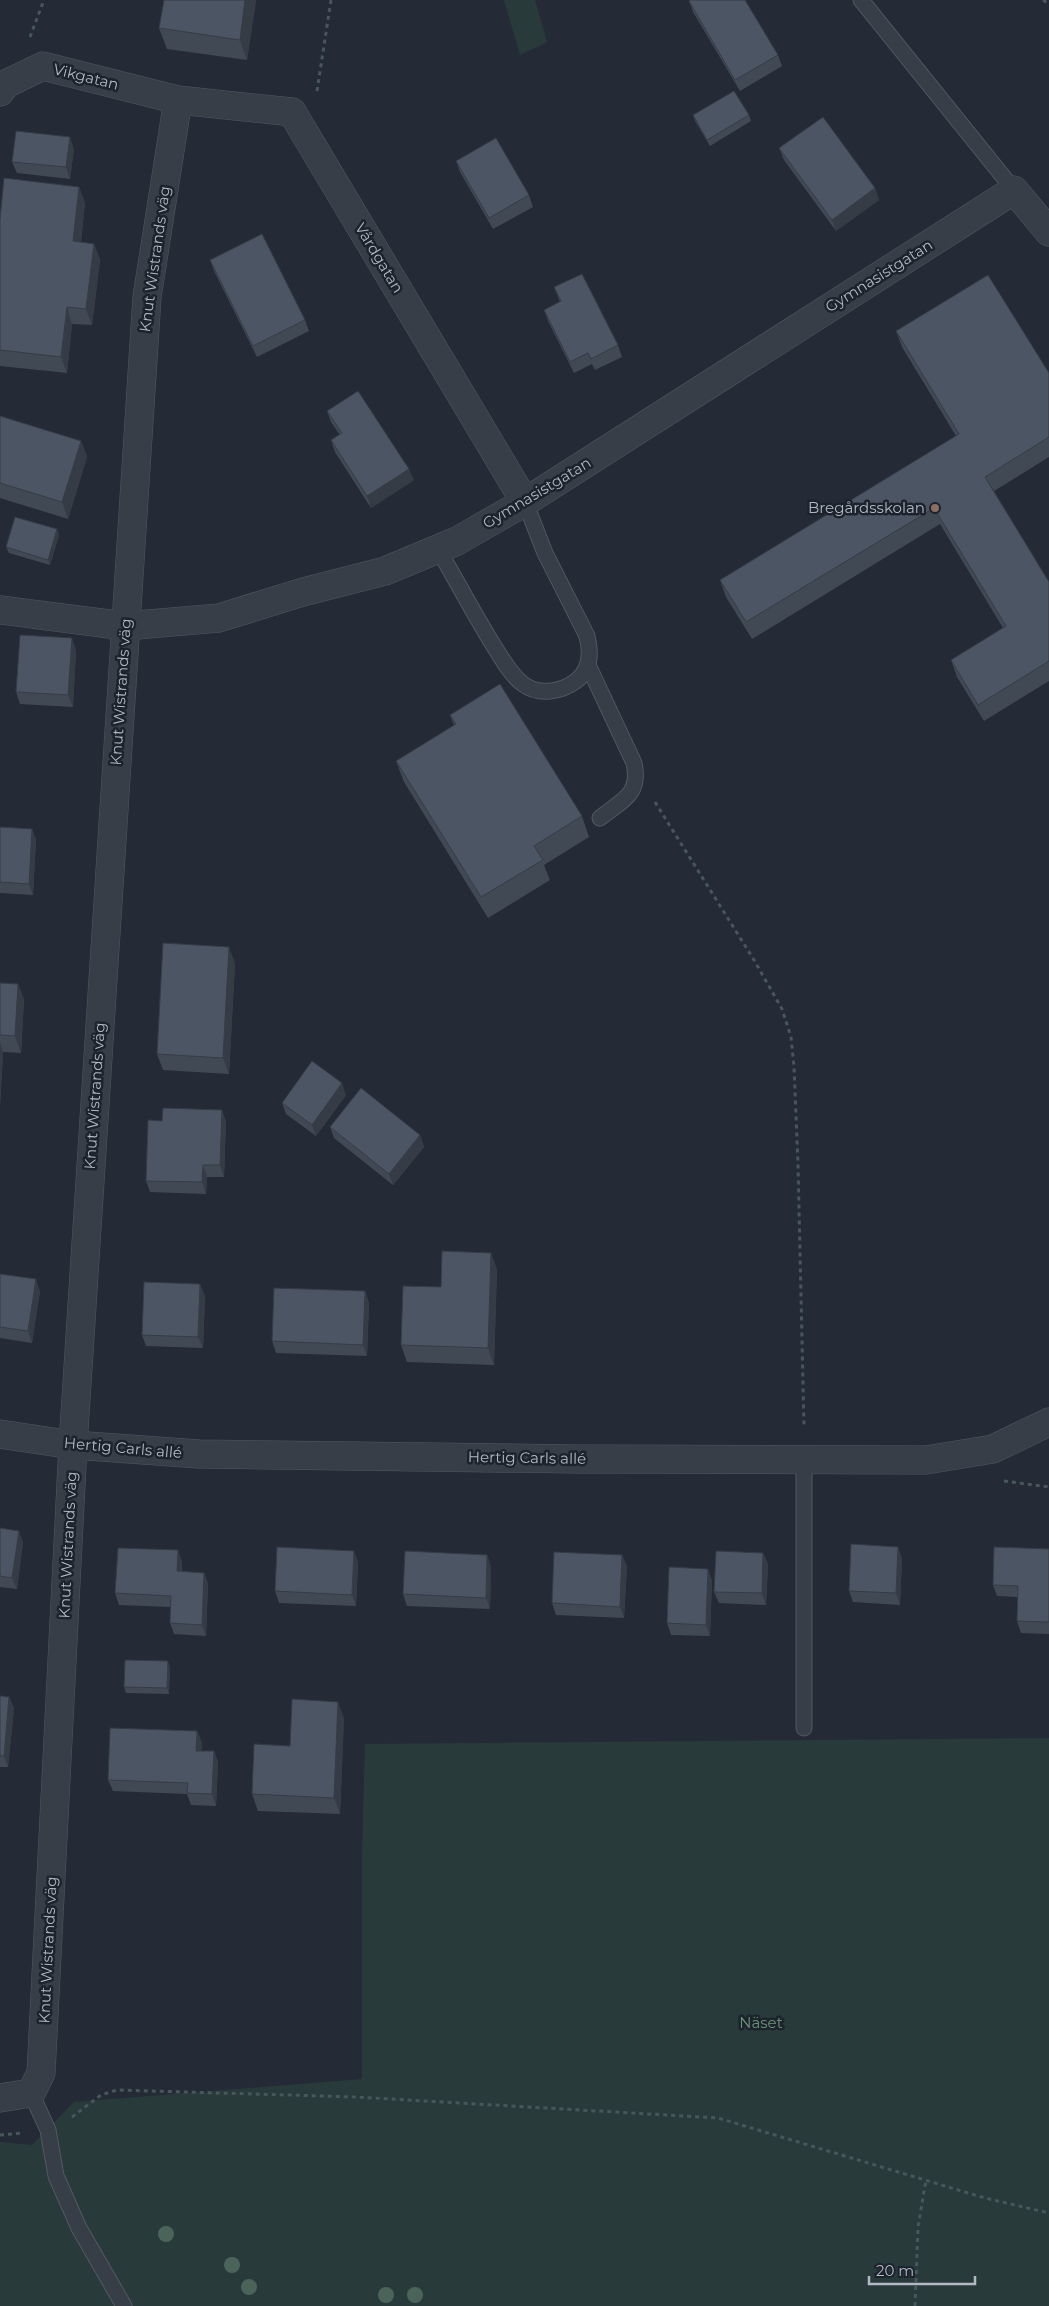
<svg xmlns="http://www.w3.org/2000/svg" width="1049" height="2306" font-family="Montserrat,sans-serif">
  <style>
    .green { fill: #293a3b }
    .lines { fill: none; stroke-linecap: round; stroke-linejoin: round }
    .service-casing { stroke: #525863; stroke-width: 17 }
    .minor-casing { stroke: #525863; stroke-width: 29 }
    .tertiary-casing { stroke: #525863; stroke-width: 29 }
    .path { stroke: #47575a; stroke-width: 3; stroke-dasharray: 4 4; stroke-linecap: butt }
    .service { stroke: #373e48; stroke-width: 15 }
    .minor { stroke: #373e48; stroke-width: 28 }
    .tertiary { stroke: #373e48; stroke-width: 28 }
    .tree { fill: #4b645a }
    .wall { fill: #414955 }
    .shaded-wall { fill: #353c45 }
    .building { fill: #4c5563; stroke: #353c45 }
    .education-dot { fill: #8d6e63; stroke: #1c232d; stroke-width: 2 }
    .labels { text-anchor: middle; stroke-width: 5; stroke-linejoin: round; paint-order: stroke }
    .street-label { font-size: 15px; fill: #b2b8c4; stroke: #1c232d }
    .poi-label { font-size: 15px; fill: #b2b8c4; stroke: #1c232d; text-anchor: end }
    .park-label { font-size: 15px; fill: #6b9376; stroke: #1c232d }
  </style>
  <rect width="100%" height="100%" fill="#242b37"/>
  <g class="green">
    <path d="M504 0H535L547 42 520 55Z"/>
    <path d="M1049 1738V2306H0V2142L32 2145 74 2102 362 2079V1857L365 1744Z"/>
  </g>
  <g class="lines">
    <defs>
      <g id="service">
        <path d="M861 0 1014 190"/>
        <path d="M438 549C458 583 476 618 497 651 504 662 512 676 523 684 539 696 561 692 576 681 591 670 591 652 587 636L545 553 525 502"/>
        <path d="M588 665 634 763C641 795 622 800 600 818"/>
        <path d="M804 1728V1460"/>
        <path d="M31 2093 48 2130 56 2176 79 2228 124 2306"/>
      </g>
      <g id="minor">
        <path d="M0 92 6 84 43 66 178 100 292 112 525 502"/>
        <path d="M0 610 125 626 219 618 303 592 385 571 457 541 525 502 1014 190 1049 232"/>
        <path d="M0 2098 31 2093 41 2073 73 1445 147 297 178 100"/>
      </g>
      <path id="tertiary" d="M0 1434 73 1445 199 1454 576 1459 926 1460 993 1449 1049 1422"/>
    </defs>
    <use href="#service" class="service-casing"/>
    <use href="#minor" class="minor-casing"/>
    <use href="#tertiary" class="tertiary-casing"/>
    <g class="path">
      <path d="M1043 0 1049 4"/>
      <path d="M30 37 44 0"/>
      <path d="M317 91 331 0"/>
      <path d="M655 802 754 960 782 1009 791 1037 794 1067 798 1164 804 1428"/>
      <path d="M1004 1481 1049 1487"/>
      <path d="M72 2117 101 2095 117 2090 356 2097 718 2118 985 2198 1049 2213"/>
      <path d="M0 2135 22 2133"/>
      <path d="M915 2306 918 2227 926 2180"/>
    </g>
    <use href="#service" class="service"/>
    <use href="#minor" class="minor"/>
    <use href="#tertiary" class="tertiary"/>
  </g>
  <g class="tree">
    <circle cx="166" cy="2234" r="8"/>
    <circle cx="232" cy="2265" r="8"/>
    <circle cx="249" cy="2287" r="8"/>
    <circle cx="386" cy="2295" r="8"/>
    <circle cx="415" cy="2295" r="8"/>
  </g>
  <g class="wall">
    <path d="M256 0 247 60 167 49 159 28Z"/>
    <path d="M689 1 778 55 782 66 740 91 693 12Z"/>
    <path d="M693 115H749L751 121 710 146 695 121Z"/>
    <path d="M779 148 875 188 879 200 836 231 784 160Z"/>
    <path d="M74 149 70 179 17 173 12 162Z"/>
    <path d="M456 161 529 195 533 207 493 229 460 172Z"/>
    <path d="M79 187 85 203 81 242 94 244 100 260 92 325 72 324 67 373 0 366V219Z"/>
    <path d="M210 260 305 320 309 331 257 357 214 271Z"/>
    <path d="M554 287 618 345 622 357 595 370 592 364 574 373 548 321 544 310 560 302Z"/>
    <path d="M896 331 1049 373V457L994 491 1049 582V681L984 721 957 677 951 660 1003 628 940 524 752 639 726 597 720 580 956 436 902 347Z"/>
    <path d="M327 411 414 480 371 508 335 452 331 440 340 435 331 422Z"/>
    <path d="M0 416 81 441 87 457 68 519 0 498Z"/>
    <path d="M57 529 59 535 50 565 9 553 6 547Z"/>
    <path d="M76 650 73 707 20 704 16 692Z"/>
    <path d="M450 715 582 816 589 837 544 865 550 880 488 918 404 782 396 761 454 725Z"/>
    <path d="M0 827 32 829 36 840 33 895 0 893Z"/>
    <path d="M235 963 229 1074 163 1070 157 1054Z"/>
    <path d="M0 983 18 984 24 1000 21 1053 3 1052 0 1107Z"/>
    <path d="M346 1095 316 1136 286 1114 282 1103Z"/>
    <path d="M226 1121 224 1177H207L206 1194 150 1192 146 1181Z"/>
    <path d="M330 1127 420 1135 424 1147 393 1185 334 1138Z"/>
    <path d="M497 1269 494 1365 407 1362 401 1345 441 1287Z"/>
    <path d="M0 1274 40 1291 32 1343 0 1338Z"/>
    <path d="M365 1291 369 1303 367 1356 276 1353 272 1341Z"/>
    <path d="M205 1296 203 1348 146 1346 142 1335Z"/>
    <path d="M0 1528 23 1542 17 1589 0 1587Z"/>
    <path d="M1049 1549V1634L1021 1633 1017 1621 1018 1597 997 1596 993 1585Z"/>
    <path d="M178 1550 182 1562V1572L204 1573 208 1584 206 1636 174 1634 170 1623V1607L119 1605 115 1593Z"/>
    <path d="M763 1553 768 1564 766 1605 719 1603 714 1592Z"/>
    <path d="M487 1555 491 1567 490 1609 407 1606 403 1594Z"/>
    <path d="M622 1555 627 1566 624 1618 556 1615 552 1603Z"/>
    <path d="M902 1558 900 1605 853 1602 849 1591Z"/>
    <path d="M358 1562 356 1606 279 1603 275 1591Z"/>
    <path d="M708 1569 712 1580 710 1636 671 1635 667 1623Z"/>
    <path d="M170 1667 169 1694 126 1693 124 1687Z"/>
    <path d="M0 1696 9 1697 14 1708 8 1767H0Z"/>
    <path d="M344 1718 340 1814 258 1811 252 1794Z"/>
    <path d="M197 1731 202 1743 201 1751H214L218 1762 216 1806 191 1805 187 1794 113 1791 108 1780Z"/>
  </g>
  <g class="shaded-wall">
    <path d="M245 0H256L247 60 240 40Z"/>
    <path d="M70 137 74 149 70 179 66 167Z"/>
    <path d="M79 187 85 203 79 258 73 241Z"/>
    <path d="M875 188 879 200 836 231 832 220Z"/>
    <path d="M94 244 100 260 92 325 86 309Z"/>
    <path d="M67 307 72 324 67 373 61 357Z"/>
    <path d="M81 441 87 457 68 519 62 502Z"/>
    <path d="M409 469 414 480 371 508 367 496Z"/>
    <path d="M57 529 59 535 50 565 48 560Z"/>
    <path d="M72 638 76 650 73 707 68 695Z"/>
    <path d="M32 829 36 840 33 895 29 884Z"/>
    <path d="M229 947 235 963 229 1074 223 1058Z"/>
    <path d="M18 984 24 1000 21 1053 15 1036Z"/>
    <path d="M0 1042 3 1052 0 1107Z"/>
    <path d="M342 1083 346 1095 316 1136 312 1125Z"/>
    <path d="M222 1110 226 1121 224 1177 220 1165Z"/>
    <path d="M420 1135 424 1147 393 1185 389 1174Z"/>
    <path d="M203 1165 207 1177 206 1194 202 1182Z"/>
    <path d="M491 1253 497 1269 494 1365 488 1348Z"/>
    <path d="M36 1279 40 1291 32 1343 28 1331Z"/>
    <path d="M200 1284 205 1296 203 1348 198 1337Z"/>
    <path d="M365 1291 369 1303 367 1356 363 1345Z"/>
    <path d="M19 1531 23 1542 17 1589 12 1578Z"/>
    <path d="M898 1547 902 1558 900 1605 896 1593Z"/>
    <path d="M178 1550 182 1562 181 1583 177 1571Z"/>
    <path d="M354 1551 358 1562 356 1606 352 1595Z"/>
    <path d="M763 1553 768 1564 766 1605 762 1593Z"/>
    <path d="M487 1555 491 1567 490 1609 486 1598Z"/>
    <path d="M622 1555 627 1566 624 1618 620 1607Z"/>
    <path d="M708 1569 712 1580 710 1636 706 1625Z"/>
    <path d="M204 1573 208 1584 206 1636 202 1625Z"/>
    <path d="M168 1661 170 1667 169 1694 167 1688Z"/>
    <path d="M9 1697 14 1708 8 1767 4 1756Z"/>
    <path d="M338 1702 344 1718 340 1814 334 1798Z"/>
    <path d="M197 1731 202 1743 201 1762 196 1751Z"/>
    <path d="M214 1751 218 1762 216 1806 212 1794Z"/>
  </g>
  <g class="building">
    <path d="M164 0H245L240 40 159 28Z"/>
    <path d="M690 0H745L778 55 735 80 689 1Z"/>
    <path d="M734 91 749 115 707 140 693 115Z"/>
    <path d="M823 117 875 188 832 220 779 148Z"/>
    <path d="M16 131 70 137 66 167 12 162Z"/>
    <path d="M496 138 529 195 489 218 456 161Z"/>
    <path d="M4 178 79 187 73 241 94 244 86 309 67 307 61 357 0 350V219Z"/>
    <path d="M262 234 305 320 253 346 210 260Z"/>
    <path d="M582 274 618 345 591 359 588 353 570 362 544 310 561 301 554 287Z"/>
    <path d="M988 275 1049 373V437L985 477 1049 582V661L978 705 951 660 1006 626 934 508 746 622 720 580 959 434 896 331Z"/>
    <path d="M358 391 409 469 367 496 331 440 342 433 327 411Z"/>
    <path d="M0 416 81 441 62 502 0 483Z"/>
    <path d="M15 517 57 529 48 560 6 547Z"/>
    <path d="M20 635 72 638 68 695 16 692Z"/>
    <path d="M500 684 582 816 534 846 543 860 481 897 396 761 456 724 450 715Z"/>
    <path d="M0 827 32 829 29 884 0 882Z"/>
    <path d="M163 943 229 947 223 1058 157 1054Z"/>
    <path d="M0 983 18 984 15 1036 0 1035Z"/>
    <path d="M312 1061 342 1083 312 1125 282 1103Z"/>
    <path d="M361 1088 420 1135 389 1174 330 1127Z"/>
    <path d="M163 1108 222 1110 220 1165H203L202 1182 146 1181 148 1120 162 1121Z"/>
    <path d="M442 1251 491 1253 488 1348 401 1345 403 1286 441 1287Z"/>
    <path d="M0 1274 36 1279 28 1331 0 1327Z"/>
    <path d="M144 1282 200 1284 198 1337 142 1335Z"/>
    <path d="M274 1288 365 1291 363 1345 272 1341Z"/>
    <path d="M0 1528 19 1531 12 1578 0 1576Z"/>
    <path d="M851 1544 898 1547 896 1593 849 1591Z"/>
    <path d="M277 1547 354 1551 352 1595 275 1591Z"/>
    <path d="M994 1547 1049 1549V1622L1017 1621 1018 1586 993 1585Z"/>
    <path d="M118 1548 178 1550 177 1571 204 1573 202 1625 170 1623 171 1596 115 1593Z"/>
    <path d="M405 1551 487 1555 486 1598 403 1594Z"/>
    <path d="M716 1551 763 1553 762 1593 714 1592Z"/>
    <path d="M554 1552 622 1555 620 1607 552 1603Z"/>
    <path d="M669 1567 708 1569 706 1625 667 1623Z"/>
    <path d="M125 1660 168 1661 167 1688 124 1687Z"/>
    <path d="M0 1696 9 1697 4 1756H0Z"/>
    <path d="M292 1699 338 1702 334 1798 252 1794 254 1744 290 1746Z"/>
    <path d="M110 1728 197 1731 196 1751H214L212 1794 187 1793 188 1783 108 1780Z"/>
  </g>
  <circle class="education-dot" cx="935" cy="508" r="5"/>
  <g class="labels">
    <g class="street-label">
      <text transform="translate(86 77) rotate(14)" y="5">Vikgatan</text>
      <text transform="translate(379 258) rotate(59)" y="5">Vårdgatan</text>
      <text transform="translate(155 259) rotate(-82)" y="5">Knut Wistrands väg</text>
      <text transform="translate(879 276) rotate(-32)" y="5">Gymnasistgatan</text>
      <text transform="translate(537 493) rotate(-31)" y="5">Gymnasistgatan</text>
      <text transform="translate(121 692) rotate(-86)" y="5">Knut Wistrands väg</text>
      <text transform="translate(95 1096) rotate(-86)" y="5">Knut Wistrands väg</text>
      <text transform="translate(123 1448) rotate(5)" y="5">Hertig Carls allé</text>
      <text transform="translate(527 1458) rotate(1)" y="5">Hertig Carls allé</text>
      <text transform="translate(68 1545) rotate(-87)" y="5">Knut Wistrands väg</text>
      <text transform="translate(48 1950) rotate(-87)" y="5">Knut Wistrands väg</text>
    </g>
    <g class="poi-label">
      <text x="925" y="513">Bregårdsskolan</text>
    </g>
    <g class="park-label">
      <text x="761" y="2028">Näset</text>
    </g>
  </g>
  <path d="M869 2276v8h106v-8" fill="none" stroke="#b2b8c4" stroke-width="2.5"/>
  <text x="876" y="2276" font-size="15" fill="#b2b8c4" stroke="#1c232d" stroke-width="4" paint-order="stroke">20 m</text>
</svg>
